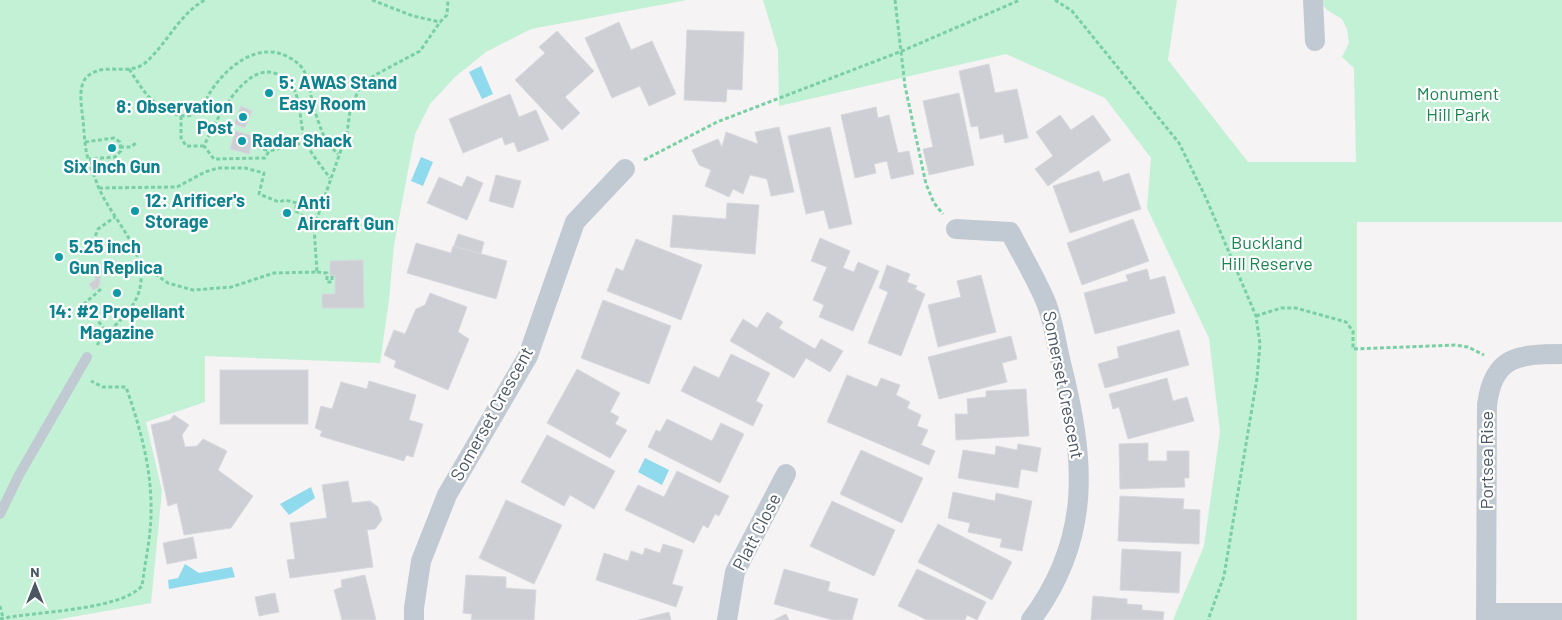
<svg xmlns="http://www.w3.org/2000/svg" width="1562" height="620" font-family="Barlow,sans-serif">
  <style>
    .green { fill: #c3f1d5 }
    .water { fill: #90daee }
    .building { fill: #cdcfd5; stroke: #d7d9de }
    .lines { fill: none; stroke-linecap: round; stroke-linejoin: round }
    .path { stroke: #7ad0a6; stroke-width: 3; stroke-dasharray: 4 2.5; stroke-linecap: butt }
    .service { stroke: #c1cad2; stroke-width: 10 }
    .minor { stroke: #c1cad2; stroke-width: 20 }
    .culture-dot { fill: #0f9aa8; stroke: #fff; stroke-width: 2 }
    .labels { text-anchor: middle; stroke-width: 4.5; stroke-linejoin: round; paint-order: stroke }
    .culture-label { font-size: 18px; font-weight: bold; fill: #0d838f; stroke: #fff; text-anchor: start }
    .park-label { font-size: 18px; fill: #17864f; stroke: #fff }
    .street-label { font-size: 18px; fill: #4a5661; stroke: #fff }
  </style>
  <rect width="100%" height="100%" fill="#f5f3f3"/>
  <g class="green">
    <path d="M0 0H687L531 29 486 52 455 77 430 104 415 134 394 245 389 300 380 363 205 356V402L146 422 162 491 151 603 55 620H0Z"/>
    <path d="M763 0H1177L1168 60 1248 162H1356L1354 68 1342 57 1349 43 1347 29 1342 19 1327 10 1319 0H1562V222H1357V620H1173L1204 546 1220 432 1209 338 1147 208 1151 158 1105 98 1006 54 779 106 778 50Z"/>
  </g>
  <g class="water">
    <path d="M481 66 493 94 482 99 469 72Z"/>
    <path d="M421 157 433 162 423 186 411 181Z"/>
    <path d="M645 458 669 470 662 485 638 472Z"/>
    <path d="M311 487 315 498 289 515 280 504Z"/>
    <path d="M185 564 199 573 232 567 235 577 169 589 168 580 178 578Z"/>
  </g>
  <g class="building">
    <path d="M619 22 631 50 652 41 676 94 649 106 640 86 612 98 585 38Z"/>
    <path d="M687 30 744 32 742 90 727 89 726 102 684 100Z"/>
    <path d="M557 31 594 71 565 97 580 113 562 130 515 80 545 53 539 47Z"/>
    <path d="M989 64 995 93 1017 89 1028 138 1005 143 1003 134 980 139 978 126 971 127 959 71Z"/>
    <path d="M959 93 974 165 929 175 923 149 933 147 923 101Z"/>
    <path d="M510 94 519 117 536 110 549 140 518 152 514 142 505 145 502 137 463 153 449 119Z"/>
    <path d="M241 106 252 111 245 128 234 124Z"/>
    <path d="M876 107 878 118 889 115 898 153 909 151 914 174 891 179 887 161 874 164 876 173 855 178 841 115Z"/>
    <path d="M1060 115 1071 130 1093 115 1111 140 1048 186 1035 169 1053 156 1036 132Z"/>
    <path d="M779 127 794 192 771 196 767 179 750 175 743 194 733 189 729 197 705 186 711 170 699 165 692 150 718 139 722 147 726 132 758 144 755 132Z"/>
    <path d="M830 127 852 224 829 229 824 210 806 214 788 136Z"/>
    <path d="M235 131 254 136 249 154 230 149Z"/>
    <path d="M1099 171 1103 182 1129 173 1141 209 1070 233 1053 186Z"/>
    <path d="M496 175 521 181 513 208 489 201Z"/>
    <path d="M467 176 483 183 467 220 427 203 439 177 462 187Z"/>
    <path d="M727 203 759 205 755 254 670 247 673 215 726 219Z"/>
    <path d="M1133 219 1149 261 1082 285 1067 243Z"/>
    <path d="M458 234 484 242 481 254 454 246Z"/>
    <path d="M820 238 850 251 843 268 854 272 858 262 879 271 853 331 819 317 824 305 813 300 827 267 811 261Z"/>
    <path d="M636 239 702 265 681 320 607 291 616 268 623 271Z"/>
    <path d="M416 243 451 253 453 246 507 261 496 299 407 273Z"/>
    <path d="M363 260 364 308H322V294H335V276H330V261Z"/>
    <path d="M887 265 910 274 907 282 917 286 915 289 925 294 901 356 868 343 888 292 879 288Z"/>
    <path d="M96 267H101L100 283 98 288 93 290 89 284 95 280Z"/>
    <path d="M1147 269 1150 280 1165 276 1175 313 1095 334 1084 293 1128 281 1126 275Z"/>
    <path d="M981 275 996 332 938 347 928 305 961 297 957 281Z"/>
    <path d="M430 293 467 307 458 332 469 339 448 390 394 367 396 361 384 355 394 330 405 334 416 309 425 305Z"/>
    <path d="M603 300 671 326 649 384 581 358Z"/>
    <path d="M767 312 783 322 779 328 815 349 821 339 843 351 830 372 806 358 794 378 730 341 743 319 757 328Z"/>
    <path d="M1179 330 1189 365 1105 388 1098 364 1119 358 1117 347Z"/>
    <path d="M1011 336 1017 359 1002 363 1007 382 939 399 928 357Z"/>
    <path d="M731 354 770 373 756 401 763 405 753 426 681 391 694 366 719 378Z"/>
    <path d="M577 369 620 393 610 412 619 417 615 424 627 430 610 458 547 423Z"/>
    <rect x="220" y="370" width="88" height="54"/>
    <path d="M847 375 877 387 881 378 900 385 896 395 910 402 907 408 921 415 917 426 928 430 921 445 935 451 929 465 827 422Z"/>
    <path d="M1167 378 1173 401 1187 397 1194 421 1128 439 1119 407 1113 409 1109 394Z"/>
    <path d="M369 381 416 395 409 420 423 424 413 457 406 455 404 461 320 436 322 431 315 428 321 406 332 409 341 382 367 389Z"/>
    <path d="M1026 389 1029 436 956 440 955 414H968L967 399 986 397V391Z"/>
    <path d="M174 415 189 425 182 435 185 447 197 446 203 439 227 451 218 470 253 496 231 528 184 535 177 503 168 506 151 425 170 420Z"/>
    <path d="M667 419 712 441 721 423 744 434 720 483 648 447 656 430 660 432Z"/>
    <path d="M547 435 615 471 594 509 570 495 564 506 521 482Z"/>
    <path d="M1148 443V461H1167V451H1189V478H1184L1185 487 1120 489 1119 444Z"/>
    <path d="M1018 444 1041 448 1037 472 1021 469 1018 488 958 478 963 450 995 455 996 446 1017 450Z"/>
    <path d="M861 450 923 478 902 523 840 494Z"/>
    <path d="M677 471 729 496 719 516 715 514 708 528 703 525 694 543 625 510 638 485 664 497Z"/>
    <path d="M348 481 352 503 370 501 378 507 382 520 375 529 367 530 373 567 290 578 287 560 295 559 290 523 327 518 322 485Z"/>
    <path d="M953 492 995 501 996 493 1032 501 1022 551 1000 547 1002 539 968 532 970 523 948 518Z"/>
    <path d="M1120 496 1184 499 1183 509 1200 510 1199 544 1118 541Z"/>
    <path d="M506 500 562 525 534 584 479 558Z"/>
    <path d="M832 501 895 530 874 576 810 546Z"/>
    <path d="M938 524 1012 562 992 600 918 562Z"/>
    <path d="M193 537 197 558 167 564 163 543Z"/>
    <path d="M663 544 683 550 672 584 683 587 676 607 596 580 604 553 628 561 631 551 643 555 645 548 660 553Z"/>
    <path d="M1122 549 1181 552 1179 593 1120 590Z"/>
    <path d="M784 569 830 582 828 591 858 599 852 620H833L774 604Z"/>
    <path d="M917 569 986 602 977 620 967 615 965 620H927L898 606Z"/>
    <path d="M365 575 376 620H342L334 590 342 587 341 580Z"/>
    <path d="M466 575 506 577V588L536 590 534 620H471L472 614 463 613Z"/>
    <path d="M275 593 279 612 259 616 255 597Z"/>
    <path d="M1093 596 1127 599V604L1142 605V610L1164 612 1163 620H1091Z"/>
    <path d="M669 612 671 620H638Z"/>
    <path d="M786 614 789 620H774Z"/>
  </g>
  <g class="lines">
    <g class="path">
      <path d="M372 0 413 16 440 22 447 15 448 0"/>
      <path d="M895 0 905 86 926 184 934 203 943 214"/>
      <path d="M1055 0 1072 11 1179 143 1206 198 1256 316 1260 344 1257 378 1224 576 1208 620"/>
      <path d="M129 69C142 88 149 103 171 112 179 116 187 118 196 113 204 108 206 98 211 91 228 65 260 40 290 58 307 67 308 80 311 96 313 106 321 132 326 140 329 145 334 150 338 154"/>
      <path d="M181 116V138L186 146H204"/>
      <path d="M85 142 114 138 120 142 121 151 115 157 89 159"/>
      <path d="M306 142 269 151 265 158 214 159 204 146C214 124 243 64 274 73 280 75 286 78 290 83 302 97 299 126 306 143 312 155 322 167 330 178"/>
      <path d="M251 145 269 151"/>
      <path d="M120 147H131L136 143"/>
      <path d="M644 160 717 122 902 51 1020 0"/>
      <path d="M99 188 177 187 205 172 218 168H245L264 173 259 194 279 202 285 200 297 203 295 211 300 213 314 227 317 272 274 273 231 287 193 290 168 283 139 263"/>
      <path d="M314 227 347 133 350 111 360 86 375 75 420 51 440 22"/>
      <path d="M93 242 98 229 115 217"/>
      <path d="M317 272 327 273V282H332V276"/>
      <path d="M101 289 84 304 108 333"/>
      <path d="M1256 316 1281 308H1296L1346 322 1353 331V349L1455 345 1468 347 1484 355"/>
      <path d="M97 345C112 325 139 310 141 281 143 245 111 218 98 186 94 175 88 162 86 150 84 138 84 125 82 112 81 102 79 88 85 79 101 60 128 77 145 63 167 44 179 14 205 0"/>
      <path d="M0 606 3 618"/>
      <path d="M0 619C35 611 119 611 142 586 145 562 151 537 151 512 152 469 140 427 126 387H103L91 381"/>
    </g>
    <path class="service" d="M0 514 19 475 87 357"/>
    <g class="minor">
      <path d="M1313 0 1315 41"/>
      <path d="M956 229 1010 232C1022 255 1035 277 1045 300 1053 318 1056 343 1061 363 1085 458 1093 537 1031 620"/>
      <path d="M1486 613H1562"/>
      <path d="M414 620V608L421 561 447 495 528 356 575 222 625 169"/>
      <path d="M727 620 735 572 786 474"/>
      <path d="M1486 620 1487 405C1493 356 1518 354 1562 354"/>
    </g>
  </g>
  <g class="culture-dot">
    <circle cx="269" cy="93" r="5"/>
    <circle cx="243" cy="117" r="5"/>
    <circle cx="242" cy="141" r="5"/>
    <circle cx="112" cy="148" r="5"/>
    <circle cx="135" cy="211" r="5"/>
    <circle cx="287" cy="213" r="5"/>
    <circle cx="59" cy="257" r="5"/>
    <circle cx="117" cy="293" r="5"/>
  </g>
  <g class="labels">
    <g class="culture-label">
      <text x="279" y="89">5: AWAS Stand<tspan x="279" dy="21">Easy Room</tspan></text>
      <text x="233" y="113" text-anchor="end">8: Observation<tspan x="233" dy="21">Post</tspan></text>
      <text x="252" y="147">Radar Shack</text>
      <text x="112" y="173" text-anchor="middle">Six Inch Gun</text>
      <text x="145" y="207">12: Arificer's<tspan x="145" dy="21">Storage</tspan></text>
      <text x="297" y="209">Anti<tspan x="297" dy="21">Aircraft Gun</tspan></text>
      <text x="69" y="253">5.25 inch<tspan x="69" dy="21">Gun Replica</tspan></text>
      <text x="117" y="318" text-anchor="middle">14: #2 Propellant<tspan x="117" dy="21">Magazine</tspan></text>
    </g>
    <g class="park-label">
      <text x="1458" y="100">Monument<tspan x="1458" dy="21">Hill Park</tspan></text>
      <text x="1267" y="249">Buckland<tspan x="1267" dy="21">Hill Reserve</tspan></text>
    </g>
    <g class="street-label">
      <text transform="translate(1063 385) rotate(79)" y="6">Somerset Crescent</text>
      <text transform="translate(492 414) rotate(-61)" y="6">Somerset Crescent</text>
      <text transform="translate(1487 460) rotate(-90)" y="6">Portsea Rise</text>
      <text transform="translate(757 532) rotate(-63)" y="6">Platt Close</text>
    </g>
  </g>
  <g transform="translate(35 585)" stroke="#ffffff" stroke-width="4" paint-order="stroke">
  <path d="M0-4L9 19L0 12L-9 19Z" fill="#4a5661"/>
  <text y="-8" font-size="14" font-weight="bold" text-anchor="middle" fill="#4a5661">N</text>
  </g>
</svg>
